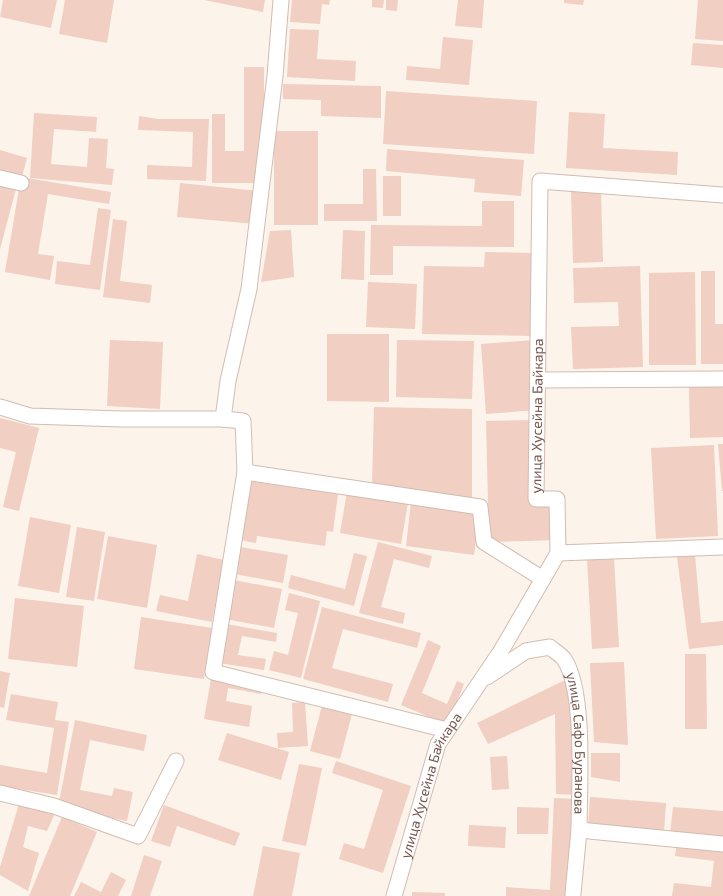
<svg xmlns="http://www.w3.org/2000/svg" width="723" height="896" font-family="'Exo 2',sans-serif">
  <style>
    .building { fill: #f1cfc2 }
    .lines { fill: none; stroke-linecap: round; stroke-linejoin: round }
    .minor-casing { stroke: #d1bcb2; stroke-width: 17 }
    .minor { stroke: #fff; stroke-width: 15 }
    .labels { text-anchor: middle; stroke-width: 4; stroke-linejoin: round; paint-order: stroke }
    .street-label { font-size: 14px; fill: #77574d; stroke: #fff7f0 }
  </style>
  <rect width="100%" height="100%" fill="#fcf3ea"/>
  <g class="building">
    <path d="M3 0H57L51 28 0 17Z"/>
    <path d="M65 0H114L107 43 59 34Z"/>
    <path d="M204 0H265L263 12Z"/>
    <path d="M292 0H330L329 5 322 4 320 24 290 22Z"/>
    <path d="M372 0H384L383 8 372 7Z"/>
    <path d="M386 0H398L397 11 386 10Z"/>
    <path d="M458 0H484L482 28 455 26Z"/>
    <path d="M564 0H584L583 5 564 3Z"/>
    <path d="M698 0H723V41L695 39Z"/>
    <path d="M290 29 319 30 317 59 356 61 355 81 287 77Z"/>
    <path d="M443 37 473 40 469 85 406 80 407 66 440 69Z"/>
    <path d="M693 43 723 45V68L691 65Z"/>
    <path d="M244 67H264V183H212V114H225V151H244Z"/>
    <path d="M283 84 381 86V118L321 116V100L283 99Z"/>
    <path d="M386 91 537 101 534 154 383 144Z"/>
    <path d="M569 112 605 114 603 148 678 152 677 175 566 168Z"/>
    <path d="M34 113 97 117 96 132 54 129 51 164 87 167 89 138 108 139 106 168 114 169 112 185 30 178Z"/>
    <path d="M139 116 158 119H209L206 181 147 179V165L192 167 193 132 138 130Z"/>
    <rect x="274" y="131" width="44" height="94"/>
    <path d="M387 149 524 160 521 196 474 192 475 179 386 171Z"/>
    <path d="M0 150 27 158 22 177 0 170Z"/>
    <path d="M363 169H376L377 221H324V204H363Z"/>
    <rect x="383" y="176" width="18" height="40"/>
    <path d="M21 177 111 192 109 204 48 194 38 254 54 256 50 280 5 272Z"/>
    <path d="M180 183 259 191 256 224 177 217Z"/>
    <path d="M0 185 16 189 0 249Z"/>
    <path d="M571 191H601L603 262 573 263Z"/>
    <path d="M482 201H514V247L393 246V275H370L371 225 482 226Z"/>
    <path d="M98 208 111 210 100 290 55 284 57 261 90 265Z"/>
    <path d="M113 219 127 221 120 281 152 285 150 303 103 297Z"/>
    <path d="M291 230 294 277 261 282 270 231Z"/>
    <path d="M343 230 365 231 364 280 341 279Z"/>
    <path d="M485 252 534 253 532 336 422 334 424 266 484 267Z"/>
    <path d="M640 266 643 367 573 369 571 327 619 326 618 302 574 303 573 268Z"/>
    <path d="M701 271H715V324H723V364H701Z"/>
    <path d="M695 272 696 365H649V273Z"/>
    <path d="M368 282 417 284 415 329 366 327Z"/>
    <path d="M327 334H389V402L327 401Z"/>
    <path d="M110 340 163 342 160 409 107 406Z"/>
    <path d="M397 340 474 341 472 399 396 397Z"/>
    <path d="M534 340 539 410 486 414 481 344Z"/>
    <path d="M723 386V437L690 438 689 387Z"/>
    <path d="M374 407 472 409V498L372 485Z"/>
    <path d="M0 418 39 428 19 511 3 507 16 452 0 448Z"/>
    <path d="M538 420 540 496 558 495 559 540 489 542 486 421Z"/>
    <path d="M718 444H723V491H722Z"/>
    <path d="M714 445 718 536 656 539 651 448Z"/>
    <path d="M249 481 338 494 333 532 327 531 325 546 257 536 256 543 240 540Z"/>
    <path d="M347 492 408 503 401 544 340 533Z"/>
    <path d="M411 502 480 511 474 555 406 546Z"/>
    <path d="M30 517 71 525 59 593 18 586Z"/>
    <path d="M77 527 105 532 94 601 66 597Z"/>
    <path d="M108 536 157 545 147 608 97 599Z"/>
    <path d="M378 542 432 556 429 568 394 559 381 607 405 613 403 624 359 613Z"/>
    <path d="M240 547 288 555 283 583 235 574Z"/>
    <path d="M354 553 367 556 354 606 288 588 291 575 345 589Z"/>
    <path d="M197 554 224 560 212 622 156 611 160 595 188 601Z"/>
    <path d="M695 555 701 623 723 621V645L689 649 677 557Z"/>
    <path d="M614 558 619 647 592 649 587 559Z"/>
    <path d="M233 580 282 589 274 628 225 619Z"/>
    <path d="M289 593 320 601 301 678 269 670 274 651 288 655 298 613 285 610Z"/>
    <path d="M15 598 84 606 77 667 8 659Z"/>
    <path d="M322 607 421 633 417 648 343 629 332 668 393 684 388 702 303 679Z"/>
    <path d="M141 617 212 628 204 679 134 669Z"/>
    <path d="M226 624 277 633 276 642 242 636 238 655 266 659 264 670 219 663Z"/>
    <path d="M428 640 441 646 422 693 447 704 457 681 464 684 448 725 401 705Z"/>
    <path d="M685 654H706L707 729H685Z"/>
    <path d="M624 662 628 745 594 742 590 663Z"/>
    <path d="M0 671 10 673 4 708 0 707Z"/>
    <path d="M212 673 263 681 261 694 228 688 226 701 252 706 249 727 204 719Z"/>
    <path d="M563 681H569L577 795 556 794 555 714 488 744 477 723Z"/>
    <path d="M11 694 58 702 55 720 69 722 57 795 0 786V765L47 773 54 728 6 720Z"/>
    <path d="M305 702 308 746 278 748 277 733 293 732 292 703Z"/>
    <path d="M323 702 353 710 340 759 310 751Z"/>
    <path d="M75 720 147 735 144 751 90 740 80 790 112 796 114 788 133 792 127 821 58 807Z"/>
    <path d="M227 733 289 752 281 780 218 760Z"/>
    <path d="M591 753H620V782L591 777Z"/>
    <path d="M507 756 509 789 492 790 490 757Z"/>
    <path d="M336 761 411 786 383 873 339 859 344 843 364 849 383 790 332 773Z"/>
    <path d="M299 764 322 768 306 846 282 841Z"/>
    <path d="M590 797 666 803 664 831 588 826Z"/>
    <path d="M554 798 575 799 571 896H506V887L550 890Z"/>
    <path d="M19 804 55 813 47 831 28 826 23 847 39 853 28 891 0 875V867Z"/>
    <path d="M164 805 240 833 235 846 177 826 170 847 151 841Z"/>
    <path d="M517 807 549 808 548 834H517Z"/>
    <path d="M673 807 723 811V839L670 834Z"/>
    <path d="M62 817 97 832 70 896H29Z"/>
    <path d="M469 825 506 827 505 848 468 846Z"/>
    <path d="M677 842 723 847V896H672L674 883 711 887 714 861 675 856Z"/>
    <path d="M263 846 300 853 292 896H253Z"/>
    <path d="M144 855 162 861 150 896H131Z"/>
    <path d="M111 872 126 880 118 896H74L81 882 101 892Z"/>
    <path d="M412 892 445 893V896H412Z"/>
  </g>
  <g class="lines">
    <defs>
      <g id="minor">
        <path d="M0 178 21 183"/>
        <path d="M538 380 723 379"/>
        <path d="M0 407 30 416 121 419H223L243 421 245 472 213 672 447 730"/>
        <path d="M223 419 228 381 249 289 275 76 281 0"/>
        <path d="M245 472 480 507 484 542 543 579"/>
        <path d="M558 553 723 547"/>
        <path id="s1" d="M487 677 526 651 550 647C554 651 561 655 564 659 586 691 579 790 579 830L723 844"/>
        <path d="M0 793 54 806 138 836 176 761"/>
        <path d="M573 894 579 830"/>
        <path id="s2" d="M394 896 438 744 501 651 558 553 557 499H536L540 181 723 195"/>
      </g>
    </defs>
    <use href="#minor" class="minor-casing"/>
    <use href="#minor" class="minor"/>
  </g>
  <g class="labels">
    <g class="street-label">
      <text dy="5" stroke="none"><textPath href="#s2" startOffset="542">улица Хусейна Байкара</textPath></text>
      <text dy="5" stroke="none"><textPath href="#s1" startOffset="176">улица Сафо Буранова</textPath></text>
      <text dy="5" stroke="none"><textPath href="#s2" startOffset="117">улица Хусейна Байкара</textPath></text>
    </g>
  </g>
</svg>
